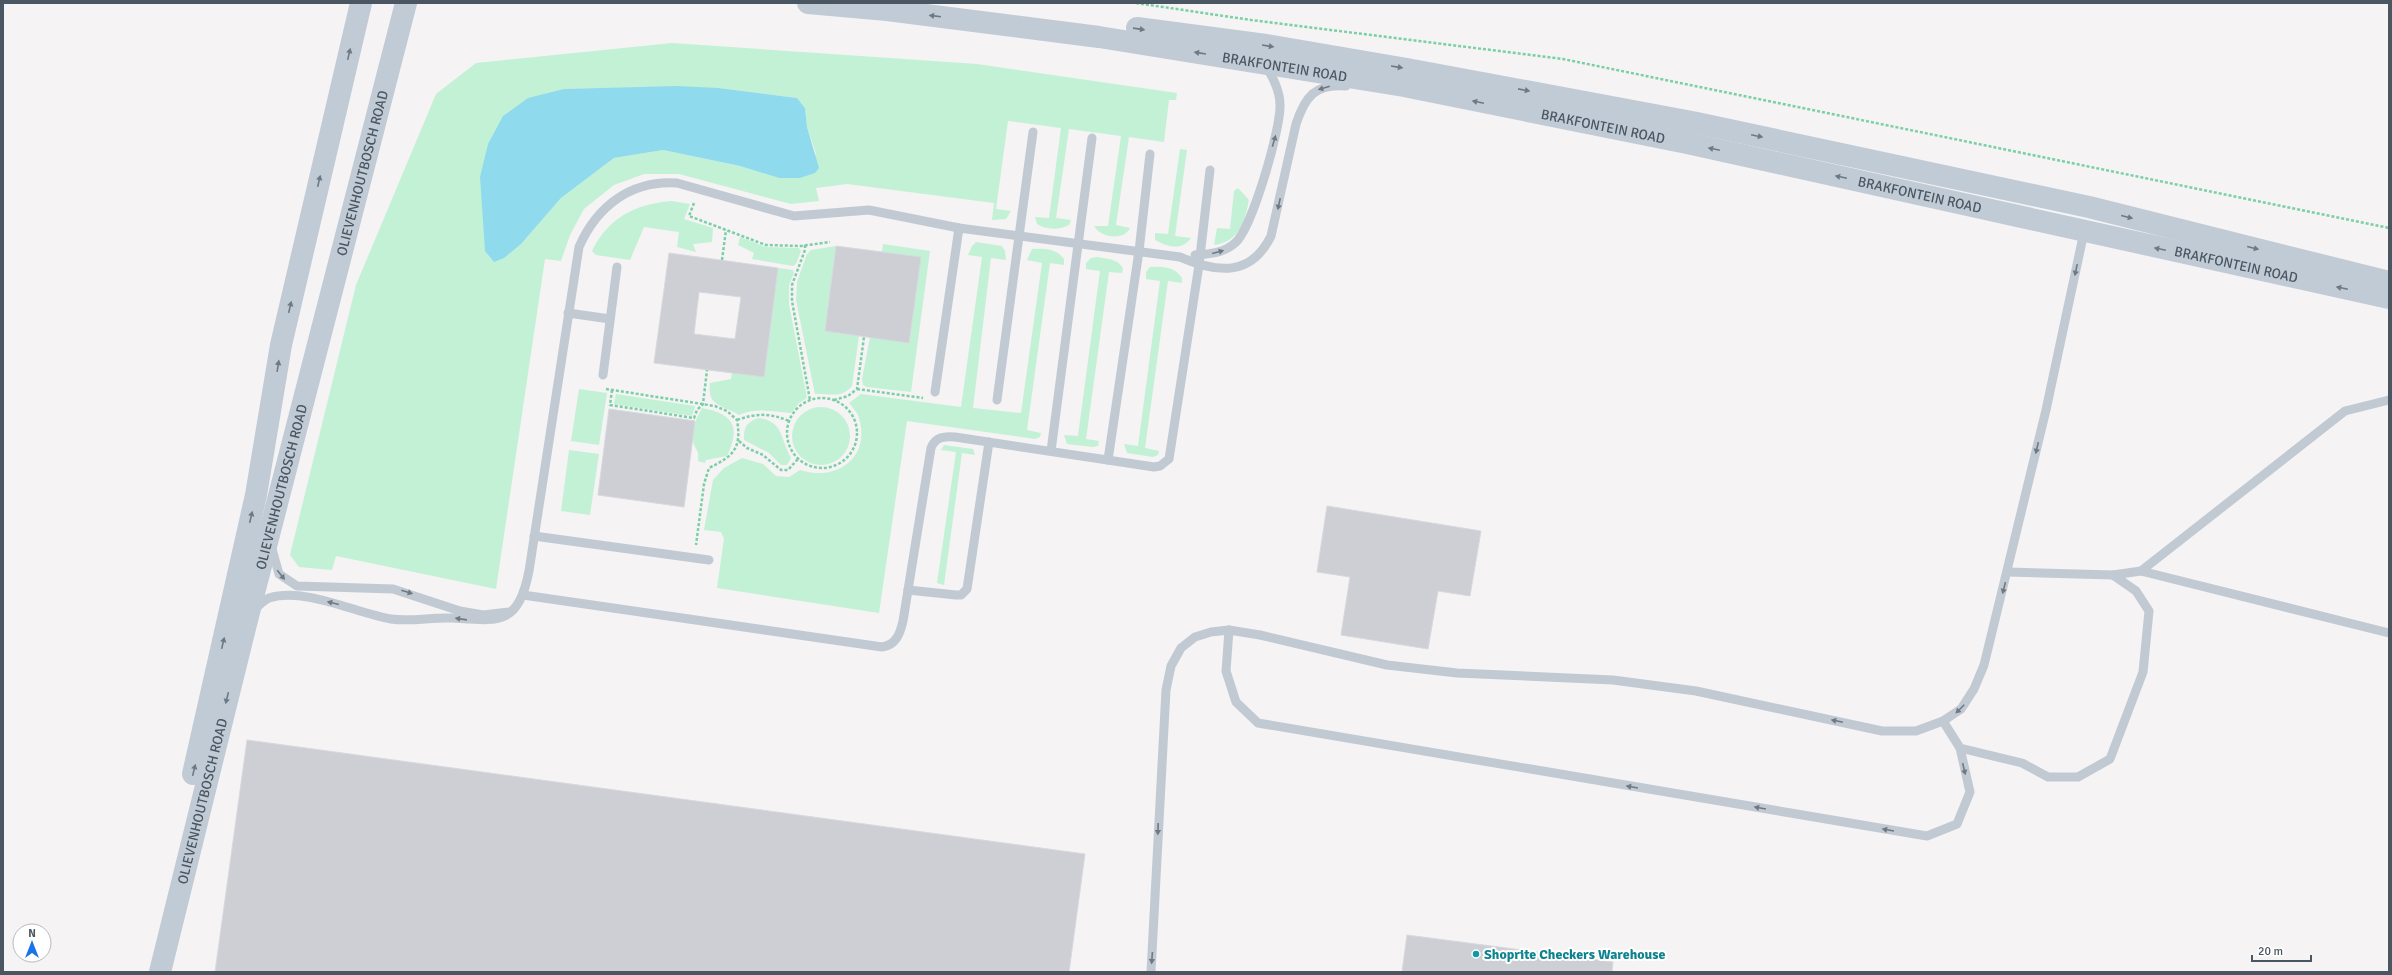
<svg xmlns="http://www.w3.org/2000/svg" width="2392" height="975" font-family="Signika,sans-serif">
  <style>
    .green { fill: #c3f1d5; fill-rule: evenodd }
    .water { fill: #90daee }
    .building { fill: #cdcfd5; stroke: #d7d9de; fill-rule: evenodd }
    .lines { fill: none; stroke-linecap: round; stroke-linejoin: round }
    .path { stroke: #7ad0a6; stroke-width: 2.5; stroke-dasharray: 3 2; stroke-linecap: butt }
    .lane { stroke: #c1cad2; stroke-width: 9 }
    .secondary { stroke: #c1cbd6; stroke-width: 22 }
    .oneway { fill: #6e7984 }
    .oneway2 { fill: #6e7983 }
    .culture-dot { fill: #0f9aa8; stroke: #fff; stroke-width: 1.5 }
    .labels { text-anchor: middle; stroke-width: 4; stroke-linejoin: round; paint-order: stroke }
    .street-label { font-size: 14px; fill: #4a5661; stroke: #fff }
    .culture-label { font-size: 14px; font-weight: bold; fill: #0d838f; stroke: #fff; text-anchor: start }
  </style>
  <rect width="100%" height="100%" fill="#f5f3f3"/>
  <g class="green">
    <path d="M672 43 977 64 1177 93 1176 100H1169L1164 142 1129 137 1116 225 1130 228C1124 241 1101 238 1094 226H1108L1121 136 1069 129 1056 218 1071 220 1069 225C1060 230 1046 230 1037 224L1035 217 1049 218 1061 128 1008 121 996 209 1011 211 1006 219 992 220 994 203 847 184 816 188 819 201 791 204 679 174H644L614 185 584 209 570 235 561 261 545 259 496 589 336 556 332 570 299 567 290 555 356 285 436 94 476 63ZM719 88 797 98 805 108 807 127 816 154 779 178 740 166 663 150 614 158 561 198 522 243 564 89Z"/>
    <path d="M1180 149 1187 150 1175 236 1191 238C1182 251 1168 247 1155 240V233L1168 234Z"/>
    <path d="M1238 188 1249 200C1245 221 1239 242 1214 245L1217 228 1230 229 1234 191Z"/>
    <path d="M671 201 690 204 684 219 713 228 712 242 693 244 696 252 677 247 679 232 644 227 630 260 596 255 592 251C608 218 635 204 671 201Z"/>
    <path d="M740 237 766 247 799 248 801 251 796 264 793 266 752 259 754 253 738 245Z"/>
    <path d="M976 242 1002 246 1005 251 1006 260 991 258 973 408 1021 413 1042 263 1027 260 1032 249C1045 248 1057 249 1064 259V265L1050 263 1027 430 1041 433 1040 437 1035 439 907 421 879 613 717 588 724 539 721 532 704 530 713 480 724 468 742 458 763 464 776 476 789 477 800 470C836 482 871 458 859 418 858 413 852 407 849 403L861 394 961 407 982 257 968 255 972 246Z"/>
    <path d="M883 244 930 251 911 392 867 387 863 385 862 379 870 337 909 342 921 257 882 252Z"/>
    <path d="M836 246 825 331 859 336 852 386C841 399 830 393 815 394L796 300 797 282 807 254 811 250Z"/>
    <path d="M1097 257C1108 259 1116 258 1123 268L1122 273 1109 272 1086 439 1099 441 1098 446 1093 447 1067 444 1064 435 1078 436 1100 271 1086 269V263L1091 258Z"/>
    <path d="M1150 267C1163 266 1175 267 1182 278V283L1168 281 1145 448 1159 451 1158 455 1153 457 1127 453 1124 444 1138 446 1160 281 1146 279V272Z"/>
    <path d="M778 268 793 270 794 273 789 285V304L807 398 799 403 791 413C772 412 756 407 739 415 722 404 707 407 710 383L731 379 732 373 764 377Z"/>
    <path d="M579 389 607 393 599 445 571 441Z"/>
    <path d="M616 394 695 406V407L692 416 614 404Z"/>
    <circle cx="821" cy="436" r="29"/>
    <path d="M702 408C734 414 741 427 727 456L706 460 705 463 698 461C700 450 694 449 693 440 691 429 697 417 702 408Z"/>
    <path d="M758 418C784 421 780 439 791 458L787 465H781L769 453 744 440C744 427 746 423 758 418Z"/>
    <path d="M944 445 973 449 975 455 962 453 944 585 937 583 956 452 941 450Z"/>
    <path d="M569 450 599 454 590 515 561 511Z"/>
  </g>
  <path class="water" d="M676 86 719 88 797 98 805 108 807 127 819 168 815 173 800 178H779L740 166 663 150 614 158 561 198 522 243 504 258 494 262 485 251 480 177 488 144 503 116 528 98 564 89Z"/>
  <g class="building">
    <path d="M836 246 921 257 909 343 825 331Z"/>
    <path d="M669 253 778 268 764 377 654 363ZM699 292 741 297 735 339 694 334Z"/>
    <path d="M609 409 695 421 684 507 598 495Z"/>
    <path d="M1327 506 1481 531 1470 596 1438 591 1428 649 1341 635 1350 577 1317 572Z"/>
    <path d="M247 740 1085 854 1069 972H215Z"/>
    <path d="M1407 935 1613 962 1612 972H1402Z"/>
  </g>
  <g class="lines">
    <g class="path">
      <path d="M1136 3 1251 20 1563 59 2389 228"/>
      <path d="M694 203 689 216 766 245 801 246 830 242"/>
      <path d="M805 245V250L792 285V301L810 400"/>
      <path d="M722 260 726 230"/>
      <path d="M606 389 715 406 727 411 737 420C742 449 733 456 709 468L704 484 696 545"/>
      <path d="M857 389 923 398"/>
      <path d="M612 390 610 405 694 418 697 410 703 404 707 370"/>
      <circle cx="822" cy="433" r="35"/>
      <path d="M834 400 848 396 857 389 864 337"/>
      <path d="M737 420C756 413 770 413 789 421"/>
      <path d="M739 441 747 448 763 455 781 470H788L798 459"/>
    </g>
    <g class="lane">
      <path d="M1195 255C1210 254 1224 253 1235 243 1252 229 1281 128 1280 105 1280 90 1273 77 1265 65"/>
      <path d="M568 313 610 319"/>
      <path d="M603 375 617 267"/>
      <path d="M935 392 959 228"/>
      <path d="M997 400 1033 132"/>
      <path d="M1051 451 1092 138"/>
      <path d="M1108 460 1139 251 1150 154"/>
      <path d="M534 536 709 560"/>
      <path d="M272 549 279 574 297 586 393 589 460 611 483 615 509 612"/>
      <path d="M2141 571 2389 633"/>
      <path d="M2008 572 2113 575 2141 571 2345 411 2389 400"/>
      <path d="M908 590 956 595H961L967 589 989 442"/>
      <path d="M523 595 882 647C896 645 900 634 903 621L931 448C935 437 944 436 955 437L1154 467 1160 466 1169 459 1199 265 1210 170"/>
      <path d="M255 609C259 605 264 600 269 598 306 587 355 613 391 619 411 622 432 617 452 618 499 621 518 626 529 571L579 247C597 206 631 180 677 183L794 216 869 210 959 228 1180 257C1217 273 1251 277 1271 236L1296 124C1305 97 1315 83 1346 86"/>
      <path d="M1229 630 1226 671 1236 702 1258 723 1927 836 1957 824 1970 792 1960 748 1943 721"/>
      <path d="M1960 748 2022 763 2048 777H2078L2110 759 2143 672 2149 611 2136 591 2113 575"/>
      <path d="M1151 972 1166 690 1171 666 1181 648 1195 637 1211 632 1229 630 1260 635 1387 665 1457 673 1613 680 1696 691 1882 731H1916L1943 721 1961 709 1974 689 1984 665 2046 410 2084 232"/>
    </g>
    <g class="secondary">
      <path id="s1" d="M808 3 887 10 1099 37 1404 86 1687 143 2389 298"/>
      <path d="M1137 28 1266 45 1407 69 1692 122 2089 207 2389 282"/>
      <path d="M193 774 256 495 281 345 361 3"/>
      <path id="s2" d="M160 972 247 620 406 3"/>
    </g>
  </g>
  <defs><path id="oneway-solid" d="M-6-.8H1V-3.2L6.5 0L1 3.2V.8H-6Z"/></defs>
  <g class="oneway">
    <use href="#oneway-solid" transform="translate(935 16) rotate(-173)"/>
    <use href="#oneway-solid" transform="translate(1139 29) rotate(8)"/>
    <use href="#oneway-solid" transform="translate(1268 46) rotate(9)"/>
    <use href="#oneway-solid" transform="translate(1200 53) rotate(-171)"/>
    <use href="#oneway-solid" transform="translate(349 54) rotate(-77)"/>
    <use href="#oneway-solid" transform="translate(1397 67) rotate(9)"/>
    <use href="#oneway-solid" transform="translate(1524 90) rotate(11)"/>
    <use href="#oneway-solid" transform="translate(1478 102) rotate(-168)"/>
    <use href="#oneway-solid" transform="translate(1757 136) rotate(12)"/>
    <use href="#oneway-solid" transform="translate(1714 149) rotate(-168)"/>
    <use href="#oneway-solid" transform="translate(1841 177) rotate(-168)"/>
    <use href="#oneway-solid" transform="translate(319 181) rotate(-77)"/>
    <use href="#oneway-solid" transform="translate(2127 217) rotate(14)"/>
    <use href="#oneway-solid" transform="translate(2253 248) rotate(14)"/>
    <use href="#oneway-solid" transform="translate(2160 249) rotate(-168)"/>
    <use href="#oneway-solid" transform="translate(2342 288) rotate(-168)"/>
    <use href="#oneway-solid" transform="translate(290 307) rotate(-77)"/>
    <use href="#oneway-solid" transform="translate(278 366) rotate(-81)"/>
    <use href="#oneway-solid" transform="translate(251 517) rotate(-77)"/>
    <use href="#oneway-solid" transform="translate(223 643) rotate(-77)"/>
    <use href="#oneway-solid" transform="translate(227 698) rotate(104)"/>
    <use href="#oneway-solid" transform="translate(194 770) rotate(-77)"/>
  </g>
  <g class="oneway2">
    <use href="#oneway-solid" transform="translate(1324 88) rotate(164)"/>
    <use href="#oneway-solid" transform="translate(1274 141) rotate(-74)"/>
    <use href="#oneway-solid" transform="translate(1279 204) rotate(102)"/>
    <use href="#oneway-solid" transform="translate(1218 252) rotate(-15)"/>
    <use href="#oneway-solid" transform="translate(2076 270) rotate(102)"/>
    <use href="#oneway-solid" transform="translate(2037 448) rotate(103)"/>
    <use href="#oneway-solid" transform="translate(281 575) rotate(51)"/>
    <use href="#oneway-solid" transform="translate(2004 588) rotate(104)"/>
    <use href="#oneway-solid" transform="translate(407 592) rotate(18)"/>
    <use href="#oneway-solid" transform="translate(333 603) rotate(-166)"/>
    <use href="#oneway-solid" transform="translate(461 619) rotate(-172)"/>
    <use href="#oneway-solid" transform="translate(1960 709) rotate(135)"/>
    <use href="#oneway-solid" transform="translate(1837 721) rotate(-168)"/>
    <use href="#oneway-solid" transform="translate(1964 769) rotate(77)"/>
    <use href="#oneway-solid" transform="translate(1632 787) rotate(-170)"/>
    <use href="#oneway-solid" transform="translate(1760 808) rotate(-170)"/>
    <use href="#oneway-solid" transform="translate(1158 829) rotate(92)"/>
    <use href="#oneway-solid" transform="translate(1888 830) rotate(-170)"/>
    <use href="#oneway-solid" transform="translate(1152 958) rotate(94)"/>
  </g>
  <circle class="culture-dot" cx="1476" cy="954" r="4"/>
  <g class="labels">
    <g class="street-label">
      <text dy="5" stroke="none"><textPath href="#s1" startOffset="481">BRAKFONTEIN ROAD</textPath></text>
      <text dy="5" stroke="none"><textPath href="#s1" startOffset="805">BRAKFONTEIN ROAD</textPath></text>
      <text dy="5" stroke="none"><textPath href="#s2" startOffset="824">OLIEVENHOUTBOSCH ROAD</textPath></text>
      <text dy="5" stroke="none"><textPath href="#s1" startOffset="1129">BRAKFONTEIN ROAD</textPath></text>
      <text dy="5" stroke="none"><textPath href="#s1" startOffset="1453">BRAKFONTEIN ROAD</textPath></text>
      <text dy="5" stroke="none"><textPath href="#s2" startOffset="500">OLIEVENHOUTBOSCH ROAD</textPath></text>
      <text dy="5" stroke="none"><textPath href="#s2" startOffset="176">OLIEVENHOUTBOSCH ROAD</textPath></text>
    </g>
    <g class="culture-label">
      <text x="1484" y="959">Shoprite Checkers Warehouse</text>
    </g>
  </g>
  <rect width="2392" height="975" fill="none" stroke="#4a5661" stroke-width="8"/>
  <g transform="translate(32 943)"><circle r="19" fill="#ffffff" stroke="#b7bbc0"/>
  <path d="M0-3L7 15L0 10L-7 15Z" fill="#1a73e8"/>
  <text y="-6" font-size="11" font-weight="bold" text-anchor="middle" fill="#4a5661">N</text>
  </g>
  <path d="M2252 955v6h59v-6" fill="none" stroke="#4a5661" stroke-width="2"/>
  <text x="2258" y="955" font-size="12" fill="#4a5661" stroke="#ffffff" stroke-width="3" paint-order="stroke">20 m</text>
</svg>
